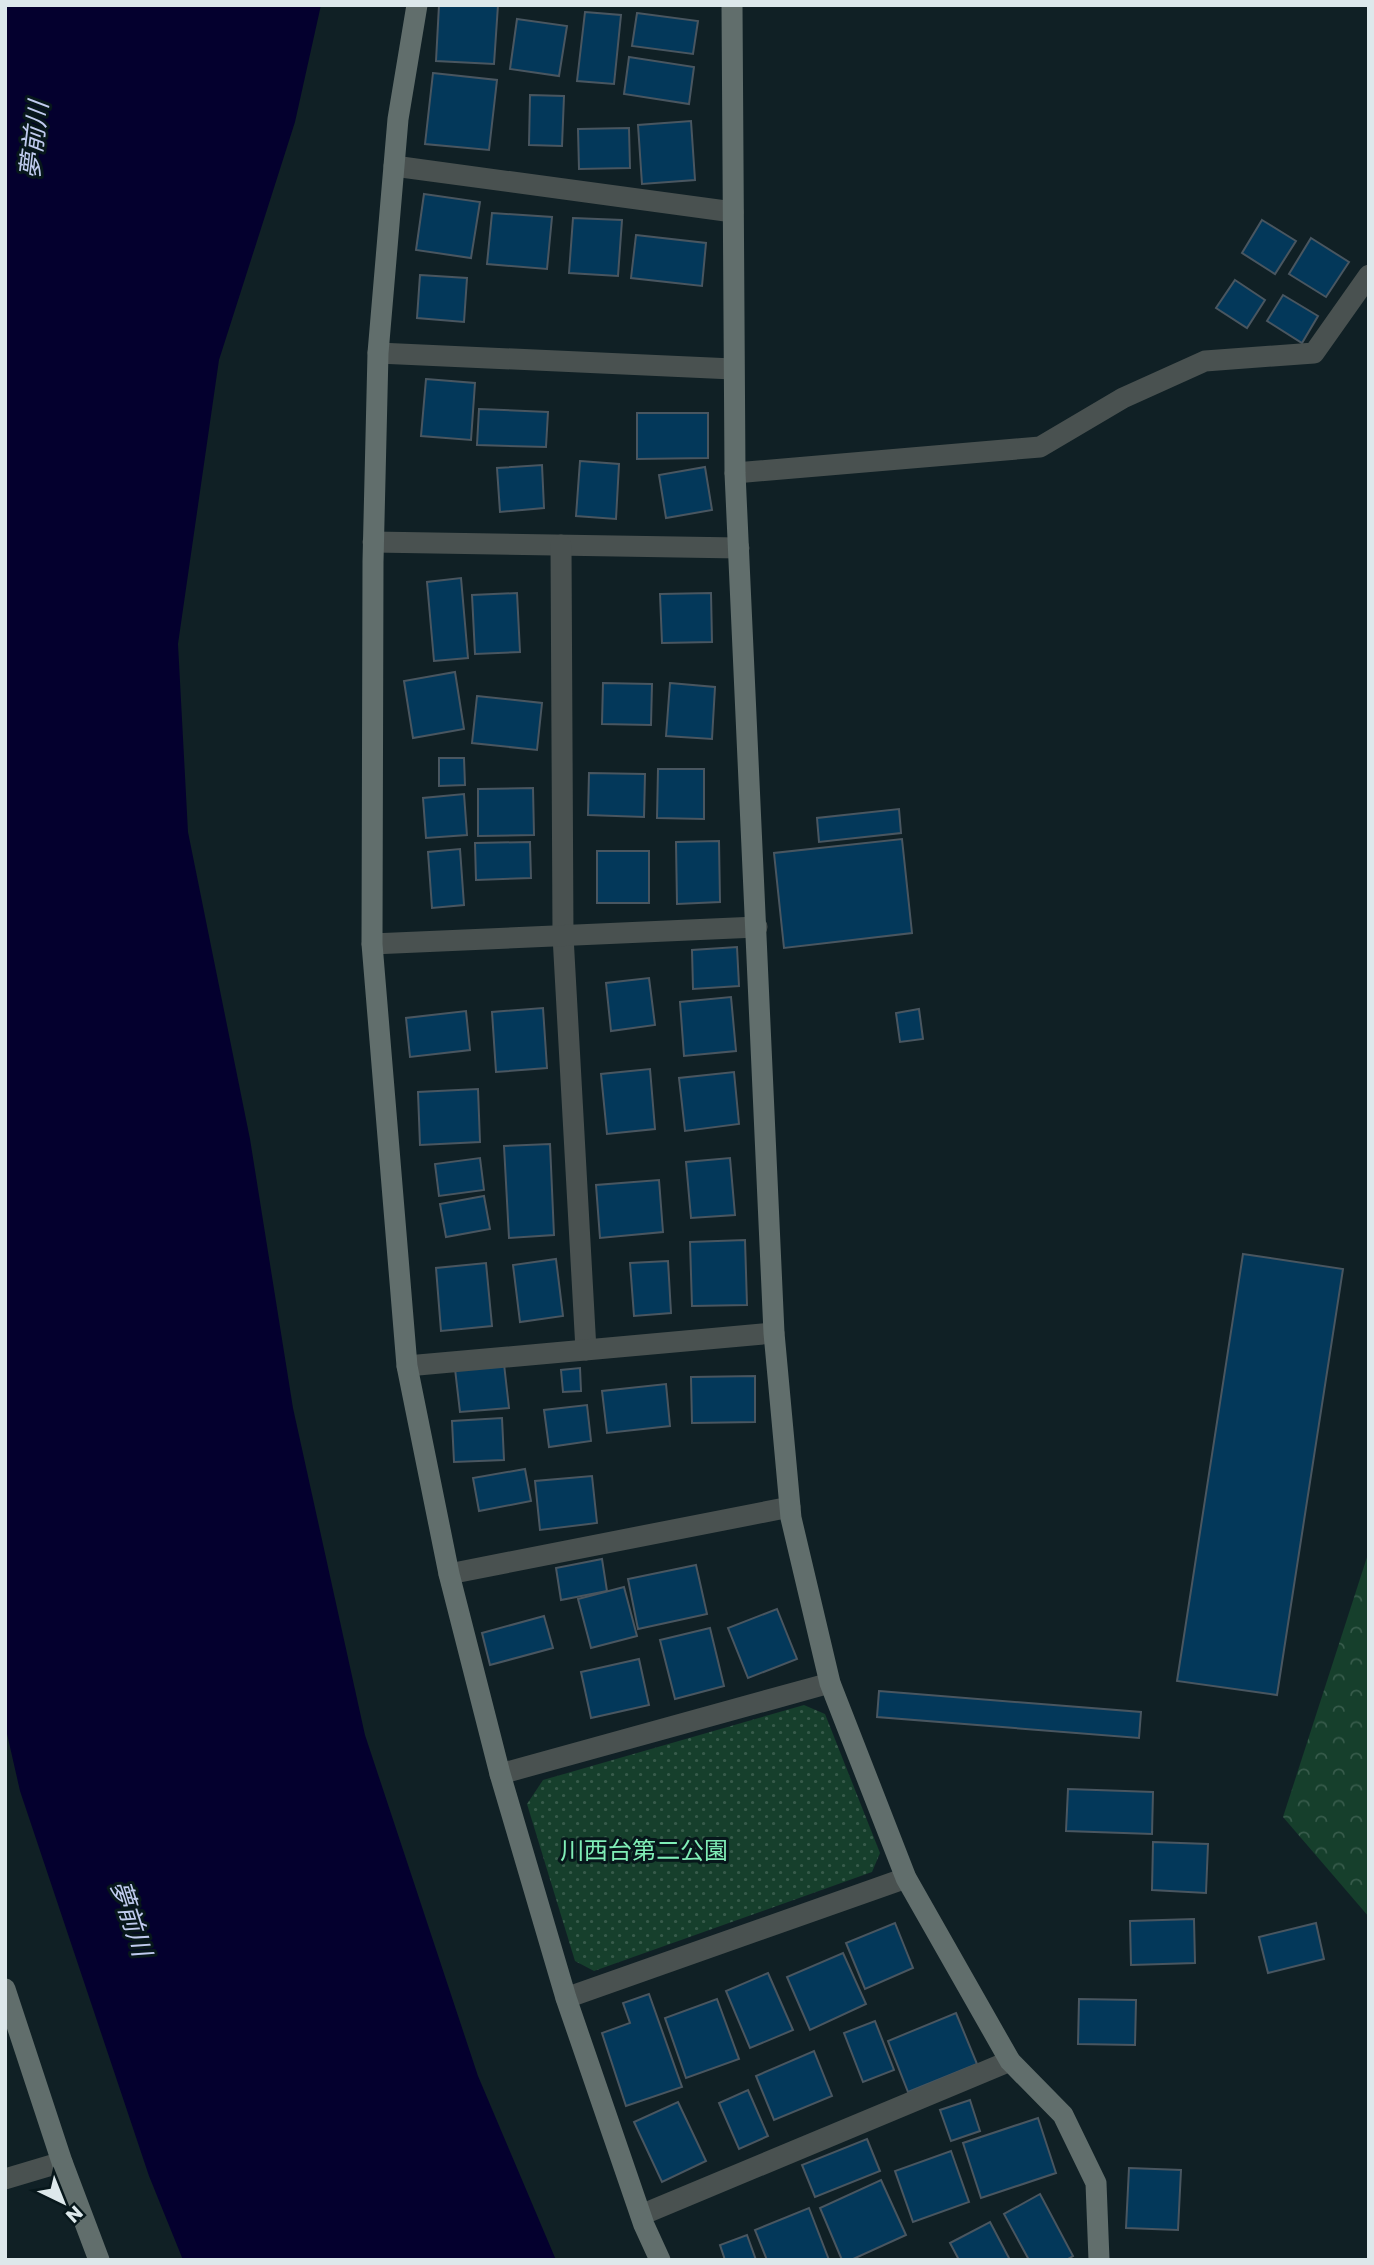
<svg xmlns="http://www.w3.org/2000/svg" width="1374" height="2265" font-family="Poppins,'Noto Sans JP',sans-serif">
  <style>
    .forest { fill: url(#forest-crowns) }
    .park { fill: url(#park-dots) }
    .water { fill: #04002e }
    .building { fill: #03385a; stroke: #495660; stroke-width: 2 }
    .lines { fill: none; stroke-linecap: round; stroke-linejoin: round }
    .street { stroke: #495150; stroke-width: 21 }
    .secondary { stroke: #616e6c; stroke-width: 21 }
    .labels { text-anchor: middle; stroke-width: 6; stroke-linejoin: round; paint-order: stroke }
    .park-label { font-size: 24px; fill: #80eeb7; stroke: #07171b }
    .water-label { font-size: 26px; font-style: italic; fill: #c0cbee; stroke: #07171b }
  </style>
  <defs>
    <pattern id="forest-crowns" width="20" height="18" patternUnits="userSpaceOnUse" patternTransform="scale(1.75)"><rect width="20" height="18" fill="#163f2c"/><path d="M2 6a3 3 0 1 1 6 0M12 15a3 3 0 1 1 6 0" fill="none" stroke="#375b4b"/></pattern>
    <pattern id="park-dots" width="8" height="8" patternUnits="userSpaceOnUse" patternTransform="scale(1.75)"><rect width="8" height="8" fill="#163f2c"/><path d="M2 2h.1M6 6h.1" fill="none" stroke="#375b4b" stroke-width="1.8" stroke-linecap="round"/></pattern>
  </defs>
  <rect width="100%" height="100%" fill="#102025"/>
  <path class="forest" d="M1369 1551V1917L1283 1817Z"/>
  <path class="park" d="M804 1705 825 1714 880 1853 872 1872 594 1971 575 1961 527 1804 543 1780Z"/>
  <path class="water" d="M5 5H321L295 122 219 360 178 644 188 832 250 1139 293 1408 365 1735 478 2076 556 2260H183L149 2176 20 1791 5 1725Z"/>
  <g class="building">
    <path d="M439 5H498L494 64 436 61Z"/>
    <path d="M585 12 621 15 614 84 577 81Z"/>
    <path d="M637 13 698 21 693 54 632 46Z"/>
    <path d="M517 19 567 26 559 76 510 69Z"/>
    <path d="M629 57 694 67 689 104 624 94Z"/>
    <path d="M433 73 497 80 489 150 425 144Z"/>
    <path d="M530 95 564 96 562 146 529 145Z"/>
    <path d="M691 121 695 180 642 184 638 125Z"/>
    <path d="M629 128 630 168 579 169 578 129Z"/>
    <path d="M424 194 480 202 471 258 416 250Z"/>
    <path d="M492 213 552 217 547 269 487 264Z"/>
    <path d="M573 218 622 220 618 276 569 273Z"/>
    <path d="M1262 220 1296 241 1275 274 1242 253Z"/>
    <path d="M636 235 706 243 702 286 631 278Z"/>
    <path d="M1311 238 1349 262 1326 297 1289 274Z"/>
    <path d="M420 275 467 278 464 322 417 318Z"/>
    <path d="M1235 280 1265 300 1247 328 1216 308Z"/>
    <path d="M1283 295 1318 316 1302 343 1267 321Z"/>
    <path d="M426 379 475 383 471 440 421 436Z"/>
    <path d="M479 409 548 412 546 447 477 445Z"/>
    <path d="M637 413H708V458L637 459Z"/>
    <path d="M580 461 619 464 616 519 576 516Z"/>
    <path d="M542 465 544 508 500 512 497 468Z"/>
    <path d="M705 467 712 510 666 518 659 475Z"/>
    <path d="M461 578 468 658 434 661 427 582Z"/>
    <path d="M517 593 520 652 475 654 472 595Z"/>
    <path d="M711 593 712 642 662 643 660 594Z"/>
    <path d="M455 672 464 729 413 738 404 681Z"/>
    <path d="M603 683 652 684 651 725 602 724Z"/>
    <path d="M670 683 715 687 712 739 666 736Z"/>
    <path d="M477 696 542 703 537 750 472 743Z"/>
    <path d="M439 758H464L465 785 439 786Z"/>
    <path d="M658 769H704V819L657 818Z"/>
    <path d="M589 773 645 774 644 817 588 815Z"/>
    <path d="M533 788 534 835 478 836V789Z"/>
    <path d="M464 794 467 835 426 838 423 798Z"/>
    <path d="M899 809 901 833 819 842 817 818Z"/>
    <path d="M902 839 912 933 784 948 774 853Z"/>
    <path d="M719 841 720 902 677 904 676 842Z"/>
    <path d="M530 842 531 878 476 880 475 843Z"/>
    <path d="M460 849 464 905 432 908 428 852Z"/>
    <rect x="597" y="851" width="52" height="52"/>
    <path d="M737 947 739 986 693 989 692 950Z"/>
    <path d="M649 978 655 1025 611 1031 606 983Z"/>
    <path d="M731 997 736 1051 684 1056 680 1002Z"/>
    <path d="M543 1008 547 1068 496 1072 492 1012Z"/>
    <path d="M919 1009 923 1039 900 1042 896 1013Z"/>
    <path d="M466 1011 470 1050 410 1057 406 1018Z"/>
    <path d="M650 1069 655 1129 607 1134 601 1074Z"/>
    <path d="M734 1072 739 1124 685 1131 679 1078Z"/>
    <path d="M478 1089 480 1142 420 1145 418 1092Z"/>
    <path d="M550 1144 554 1235 509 1238 504 1146Z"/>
    <path d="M480 1158 484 1190 439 1196 435 1164Z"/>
    <path d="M730 1158 735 1215 691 1218 686 1162Z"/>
    <path d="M659 1180 663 1232 600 1238 596 1185Z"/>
    <path d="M484 1196 490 1229 446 1237 440 1204Z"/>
    <path d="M745 1240 747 1305 692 1306 690 1242Z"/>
    <path d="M1243 1254 1343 1269 1277 1695 1177 1681Z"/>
    <path d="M556 1259 563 1316 520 1322 513 1265Z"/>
    <path d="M668 1261 671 1313 634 1316 630 1263Z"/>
    <path d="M486 1263 492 1326 441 1331 436 1268Z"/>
    <path d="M504 1364 509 1408 460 1412 455 1369Z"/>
    <path d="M580 1368 581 1391 563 1392 561 1370Z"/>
    <path d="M755 1376V1422L692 1423 691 1377Z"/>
    <path d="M666 1384 670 1426 607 1433 602 1391Z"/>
    <path d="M587 1405 591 1441 549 1447 544 1410Z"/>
    <path d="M502 1418 504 1460 454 1462 452 1421Z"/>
    <path d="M525 1469 531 1501 479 1511 473 1478Z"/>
    <path d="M592 1476 597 1523 540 1530 535 1481Z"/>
    <path d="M602 1559 607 1591 561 1600 556 1568Z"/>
    <path d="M696 1565 707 1614 638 1629 628 1579Z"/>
    <path d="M624 1587 637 1636 591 1648 578 1599Z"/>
    <path d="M777 1609 797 1659 748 1678 728 1628Z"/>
    <path d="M544 1616 553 1648 490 1665 482 1633Z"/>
    <path d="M710 1628 724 1686 675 1699 660 1640Z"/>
    <path d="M639 1659 649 1705 591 1718 581 1672Z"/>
    <path d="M879 1691 1141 1712 1139 1738 877 1717Z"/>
    <path d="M1068 1789 1153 1792 1152 1834 1066 1831Z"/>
    <path d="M1153 1842 1208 1844 1206 1893 1152 1890Z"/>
    <path d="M1194 1919 1195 1963 1131 1965 1130 1921Z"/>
    <path d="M895 1923 913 1968 865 1989 846 1943Z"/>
    <path d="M1316 1923 1324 1959 1268 1973 1259 1937Z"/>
    <path d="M843 1953 866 2004 810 2030 787 1977Z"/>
    <path d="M768 1973 793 2030 750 2048 726 1991Z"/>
    <path d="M649 1994 682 2087 626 2106 602 2033 630 2023 623 2003Z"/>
    <path d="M717 1999 739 2059 686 2078 665 2018Z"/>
    <path d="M1079 1999 1136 2000 1135 2045 1078 2044Z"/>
    <path d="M956 2013 977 2064 908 2092 888 2041Z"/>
    <path d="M875 2021 894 2070 863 2082 844 2033Z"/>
    <path d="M814 2051 832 2096 774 2120 756 2076Z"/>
    <path d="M748 2090 768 2136 739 2149 719 2103Z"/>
    <path d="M970 2100 980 2131 951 2141 940 2110Z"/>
    <path d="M678 2102 706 2161 662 2182 634 2122Z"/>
    <path d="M1038 2118 1056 2173 981 2198 963 2143Z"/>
    <path d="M867 2139 880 2171 815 2197 802 2165Z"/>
    <path d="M951 2151 969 2202 913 2222 895 2171Z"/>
    <path d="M1129 2168 1181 2170 1178 2230 1126 2228Z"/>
    <path d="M881 2180 906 2235 851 2260H842L820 2208Z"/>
    <path d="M1040 2194 1073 2256 1066 2260H1029L1004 2214Z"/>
    <path d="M809 2208 829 2260H767L755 2230Z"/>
    <path d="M990 2222 1010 2260H959L950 2243Z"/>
    <path d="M747 2235 756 2260H725L720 2245Z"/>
  </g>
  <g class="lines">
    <g class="street">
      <path d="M394 166 733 212"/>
      <path d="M378 353 733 369"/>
      <path d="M735 473 1040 447 1123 398 1205 361 1314 353 1369 275"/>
      <path d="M373 542 739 548"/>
      <path d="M561 545 563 936 586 1350"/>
      <path d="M372 944 757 927"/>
      <path d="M407 1366 774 1333"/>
      <path d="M449 1574 790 1507"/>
      <path d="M500 1774 830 1683"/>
      <path d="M566 1998 906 1878"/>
      <path d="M5 2179 62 2162"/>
      <path d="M641 2215 1010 2061"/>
    </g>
    <g class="secondary">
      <path d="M417 5 398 119 378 353 373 562 372 944 407 1366 449 1574 500 1774 566 1998 644 2225 660 2260"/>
      <path d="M732 5 735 473 774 1333 791 1518 830 1683 906 1878 1010 2061 1063 2115 1096 2183 1099 2260"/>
      <path d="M5 1989 62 2162 99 2260"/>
    </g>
  </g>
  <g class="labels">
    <g class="park-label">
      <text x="644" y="1859">川西台第二公園</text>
    </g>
    <g class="water-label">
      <text transform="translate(34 140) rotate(-83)" y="9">夢前川</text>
      <text transform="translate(131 1918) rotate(72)" y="9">夢前川</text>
    </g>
  </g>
  <rect width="1374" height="2265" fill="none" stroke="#dde8eb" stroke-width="14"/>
  <g transform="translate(63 2202) rotate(137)" stroke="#07171b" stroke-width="5" paint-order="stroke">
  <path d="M0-5L12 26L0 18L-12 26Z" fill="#dde8eb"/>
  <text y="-10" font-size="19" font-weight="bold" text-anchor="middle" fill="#dde8eb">N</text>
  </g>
</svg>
